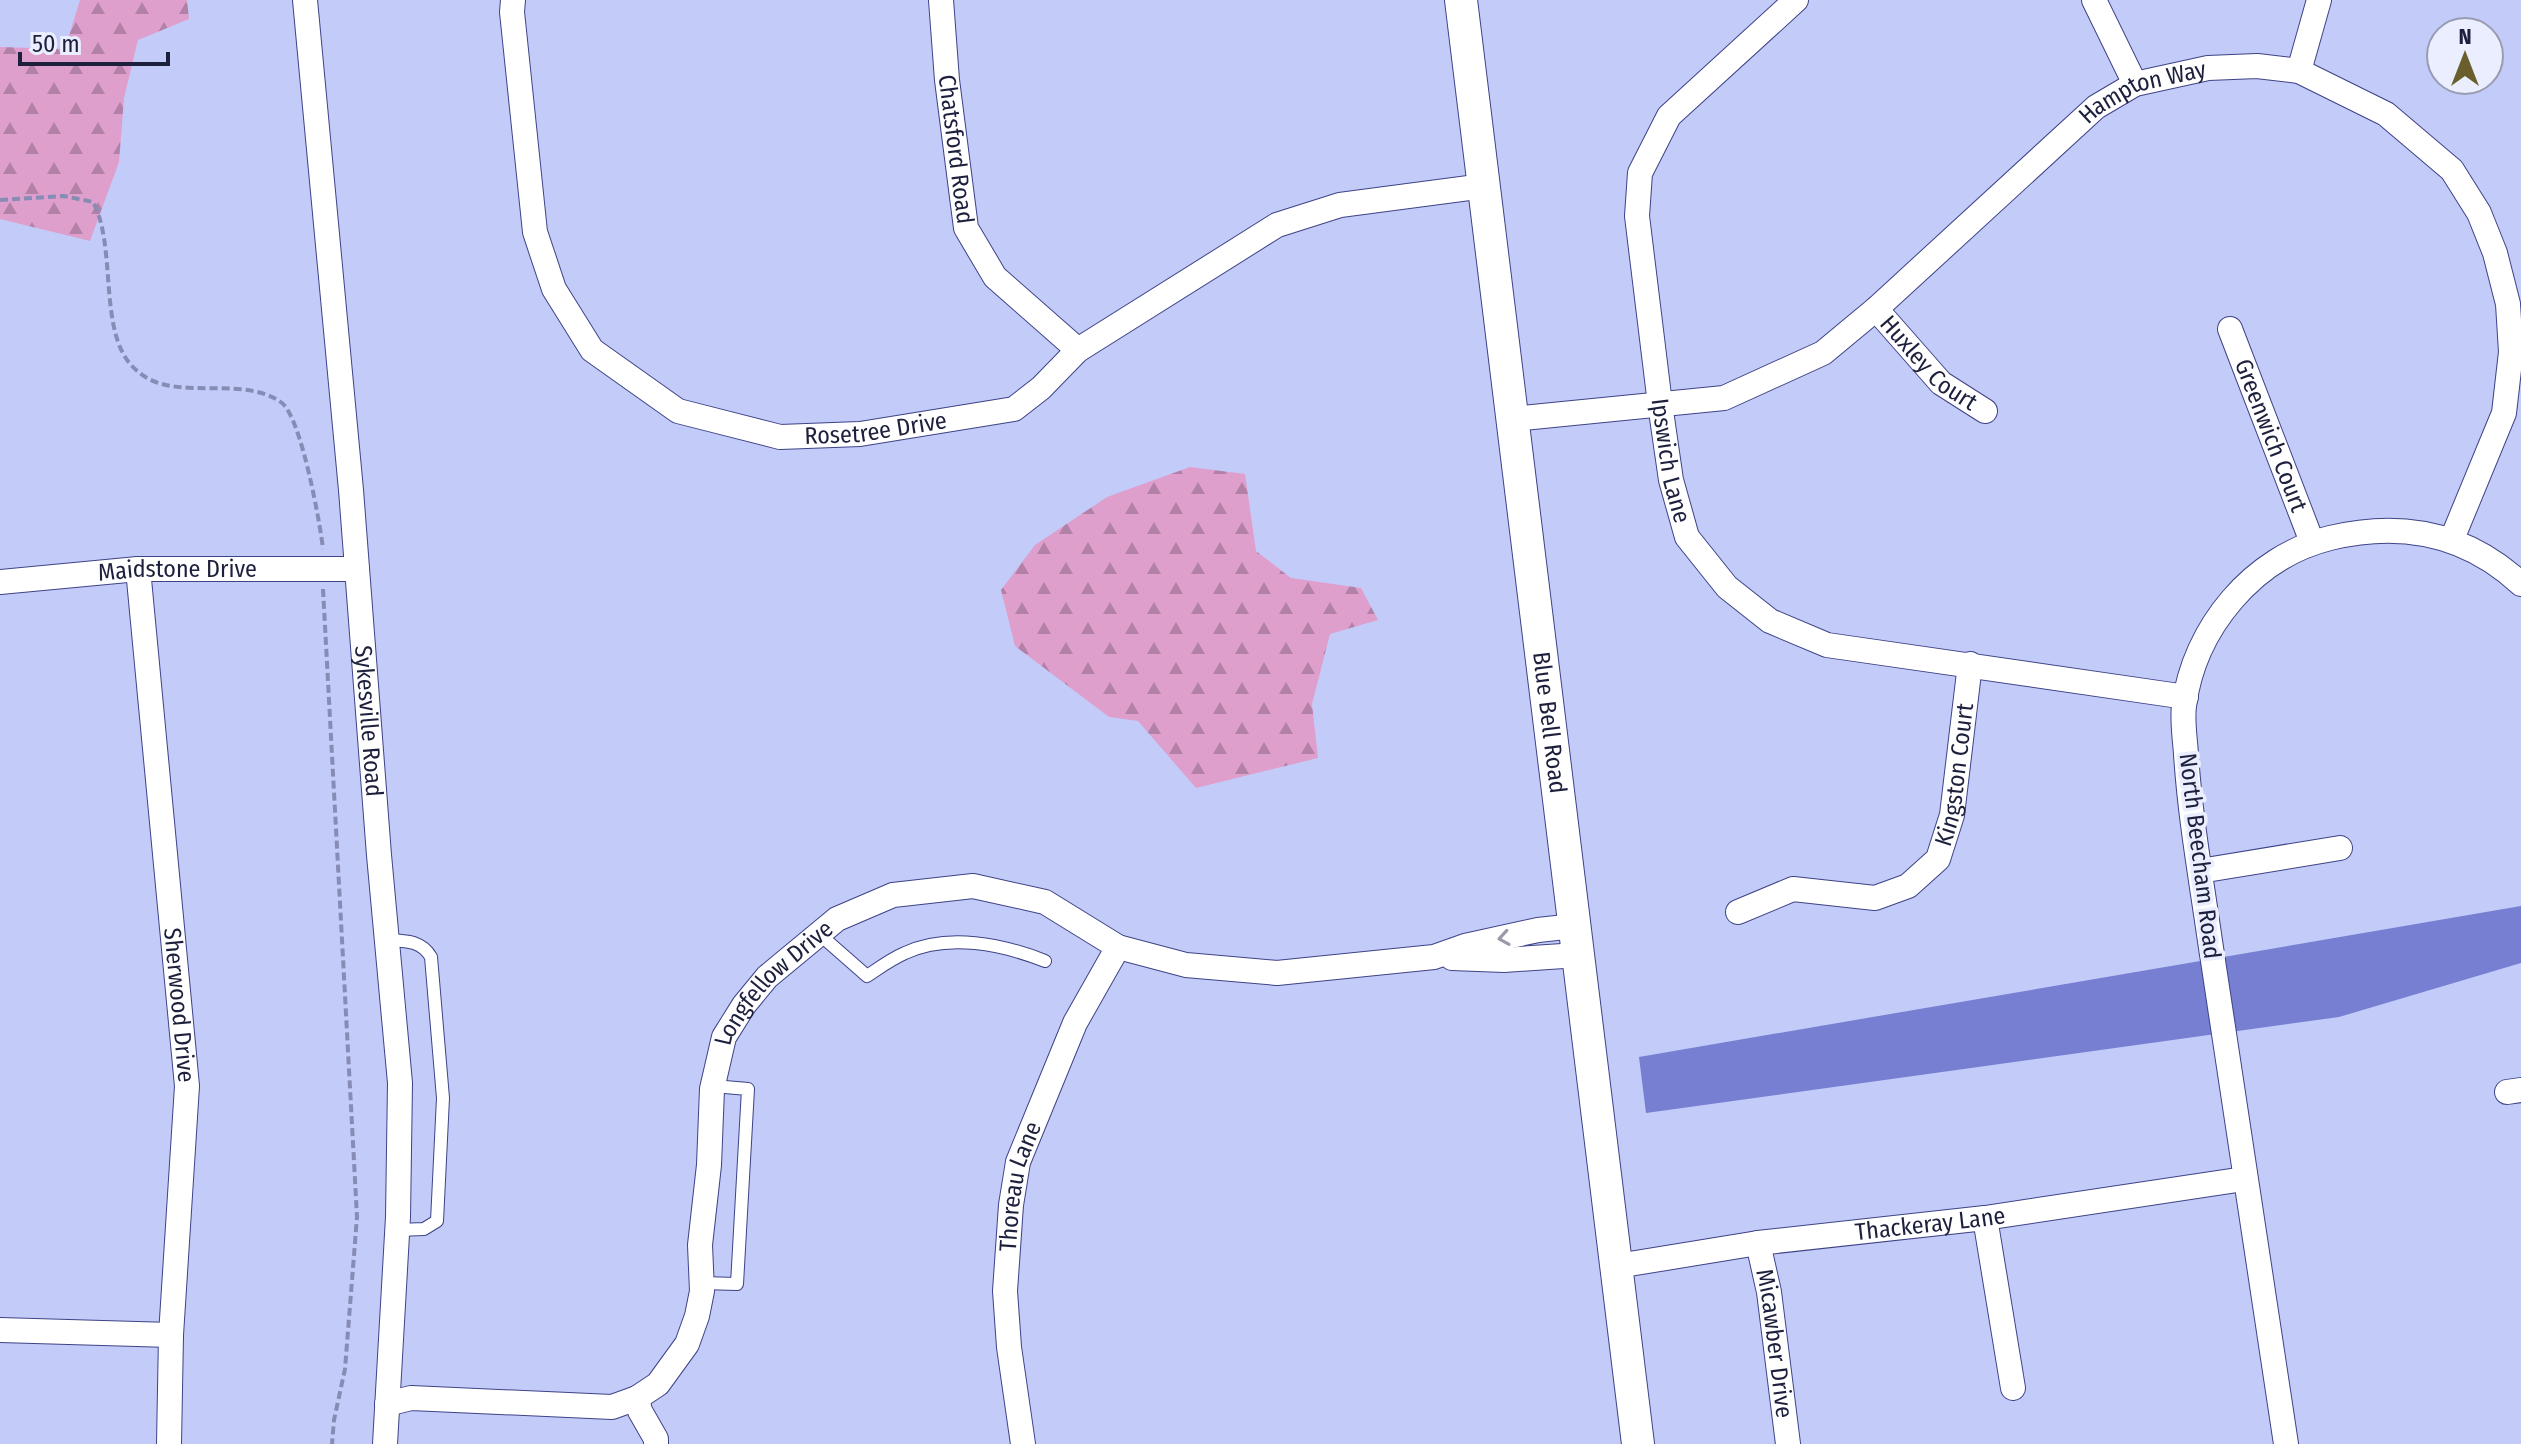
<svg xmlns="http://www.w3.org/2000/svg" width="2521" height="1444" font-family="'Fira Sans Condensed',sans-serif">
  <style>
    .forest { fill: url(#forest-firs) }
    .water { fill: #767fd1 }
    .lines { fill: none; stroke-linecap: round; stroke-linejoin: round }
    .lane-casing { stroke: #3e4386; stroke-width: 14 }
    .street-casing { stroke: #3e4386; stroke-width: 26 }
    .secondary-casing { stroke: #3e4386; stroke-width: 34 }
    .path { stroke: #868cb4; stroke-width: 4; stroke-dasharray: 8 4; stroke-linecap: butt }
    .lane { stroke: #fff; stroke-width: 12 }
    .street { stroke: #fff; stroke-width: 24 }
    .secondary { stroke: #fff; stroke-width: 32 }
    .oneway { stroke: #999ba8 }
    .labels { text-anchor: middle; stroke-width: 7; stroke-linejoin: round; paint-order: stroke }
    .street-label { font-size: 24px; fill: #1d203d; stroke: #ebeefe }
  </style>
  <defs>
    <pattern id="forest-firs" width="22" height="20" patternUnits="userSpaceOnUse" patternTransform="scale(2)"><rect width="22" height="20" fill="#de9fcc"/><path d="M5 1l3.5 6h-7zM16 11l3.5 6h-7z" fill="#b381a7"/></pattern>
  </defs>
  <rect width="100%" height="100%" fill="#c3cbf9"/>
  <g class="forest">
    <path d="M80 0H187L189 19 138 40 124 98 119 162 90 241 0 219V47L65 49Z"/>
    <path d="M1190 467 1245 474 1256 551 1291 578 1361 588 1378 620 1330 634 1312 704 1318 758 1196 788 1138 721 1109 717 1015 646 1001 590 1035 545 1107 497Z"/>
  </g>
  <path class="water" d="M2521 906V963L2339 1017 1646 1113 1639 1057Z"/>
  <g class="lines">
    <defs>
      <g id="lane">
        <path d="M818 933 867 976C879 968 891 959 905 953 948 933 1002 944 1045 961"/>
        <path d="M387 940C405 941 421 940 431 957L443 1098 437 1221 424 1229 398 1230"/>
        <path d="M702 1283 737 1284 748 1089 713 1086"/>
      </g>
      <g id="street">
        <path id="s1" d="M305 0 351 490 379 855 400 1083 398 1217 385 1444"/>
        <path id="s2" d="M513 0 512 12 535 232 554 289 592 350 678 411 780 437 860 434 1014 409 1041 388 1078 350 1277 225 1340 205 1484 186"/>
        <path id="s3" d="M941 0 947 80 966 228 995 277 1078 350"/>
        <path id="s4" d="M1796 0 1669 116 1640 173 1637 216 1660 404 1671 480 1687 537 1727 587 1770 621 1827 645 2186 697"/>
        <path d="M2094 0 2135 84"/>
        <path d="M2299 71 2319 0"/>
        <path id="s5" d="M1876 309 1941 383 1985 411"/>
        <path id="s6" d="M2230 329 2312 542"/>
        <path id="s7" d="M1513 419 1724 398 1823 353 1876 309 2096 107 2135 84 2208 68 2257 66 2299 71 2386 114 2452 170 2479 213 2495 253 2508 304 2511 352 2504 413 2452 539"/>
        <path id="s8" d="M138 569 187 1086 171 1335 169 1444"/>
        <path id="s9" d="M0 582 138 569H357"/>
        <path d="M2200 871 2340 848"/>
        <path id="s10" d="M1738 912 1793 889 1875 898 1908 886 1938 859 1952 815 1970 664"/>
        <path d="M1452 958 1504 960 1578 955"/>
        <path d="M2507 1092 2521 1090"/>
        <path d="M1985 1218 2013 1388"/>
        <path id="s11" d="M1758 1243 1769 1292 1788 1444"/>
        <path id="s12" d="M1617 1266 1758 1243 1985 1218 2244 1179"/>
        <path d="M0 1330 171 1335"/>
        <path d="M637 1398 640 1411 656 1439V1444"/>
        <path id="s13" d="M387 1404 411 1398 612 1407 637 1398 658 1384 687 1344 697 1316 702 1291 700 1245 709 1165 712 1089 724 1037 744 1005 767 977 837 919 893 895 973 886 1045 902 1118 947 1186 965 1277 973 1434 957 1465 946 1538 930 1575 926"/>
        <path id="s14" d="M1023 1444 1009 1347 1005 1291 1011 1205 1018 1162 1075 1023 1118 947"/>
        <path d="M2286 1444C2260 1276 2236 1108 2210 941 2201 878 2190 817 2186 754 2185 739 2182 721 2184 706 2194 628 2253 557 2330 538 2401 521 2466 533 2521 584"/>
      </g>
      <g id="secondary">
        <path id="s15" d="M1461 0 1638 1444"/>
      </g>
    </defs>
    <use href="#lane" class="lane-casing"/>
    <use href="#street" class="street-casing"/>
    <use href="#secondary" class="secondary-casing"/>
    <g class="path">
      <path d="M0 200 64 196 93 202C117 246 98 330 132 366 149 384 169 387 193 388 222 389 258 385 282 403 301 418 320 522 323 549"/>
      <path d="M323 589 357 1217 345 1369 334 1420 332 1444"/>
    </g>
    <use href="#lane" class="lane"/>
    <use href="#street" class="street"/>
    <use href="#secondary" class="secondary"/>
  </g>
  <defs><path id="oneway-chevron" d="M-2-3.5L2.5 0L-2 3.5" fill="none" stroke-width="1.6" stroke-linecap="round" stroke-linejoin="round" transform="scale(2)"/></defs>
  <use class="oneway" href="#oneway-chevron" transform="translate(1504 938) rotate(171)"/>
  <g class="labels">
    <g class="street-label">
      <text dy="8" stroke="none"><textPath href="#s7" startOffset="738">Hampton Way</textPath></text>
      <text dy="8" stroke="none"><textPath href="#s3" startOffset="150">Chatsford Road</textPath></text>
      <text dy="8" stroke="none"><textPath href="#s5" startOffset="76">Huxley Court</textPath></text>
      <text dy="8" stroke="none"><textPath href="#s2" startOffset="672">Rosetree Drive</textPath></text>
      <text dy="8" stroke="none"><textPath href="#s6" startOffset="114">Greenwich Court</textPath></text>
      <text dy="8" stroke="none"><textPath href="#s4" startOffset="526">Ipswich Lane</textPath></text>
      <text dy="8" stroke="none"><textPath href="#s9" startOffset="178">Maidstone Drive</textPath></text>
      <text dy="8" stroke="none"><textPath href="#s1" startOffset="724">Sykesville Road</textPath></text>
      <text dy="8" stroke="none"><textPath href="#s15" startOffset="728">Blue Bell Road</textPath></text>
      <text dy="8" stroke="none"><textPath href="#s10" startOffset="304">Kingston Court</textPath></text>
      <text transform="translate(2200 856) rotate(83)" y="8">North Beecham Road</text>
      <text dy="8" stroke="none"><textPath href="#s13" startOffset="712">Longfellow Drive</textPath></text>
      <text dy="8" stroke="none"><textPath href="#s8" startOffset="438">Sherwood Drive</textPath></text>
      <text dy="8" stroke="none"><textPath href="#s14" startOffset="260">Thoreau Lane</textPath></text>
      <text dy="8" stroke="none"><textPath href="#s12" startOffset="316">Thackeray Lane</textPath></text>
      <text dy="8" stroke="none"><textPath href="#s11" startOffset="102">Micawber Drive</textPath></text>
    </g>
  </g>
  <g transform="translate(2465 56)"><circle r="38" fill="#ebeefe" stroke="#999cb1" stroke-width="2"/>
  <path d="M0-6L14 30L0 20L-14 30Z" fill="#6a5f2c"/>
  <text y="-12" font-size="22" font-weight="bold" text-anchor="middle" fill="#1d203d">N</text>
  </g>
  <path d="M20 52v12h148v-12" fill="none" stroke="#1d203d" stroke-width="4"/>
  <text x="32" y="52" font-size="24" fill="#1d203d" stroke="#ebeefe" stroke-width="6" paint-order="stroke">50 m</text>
</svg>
